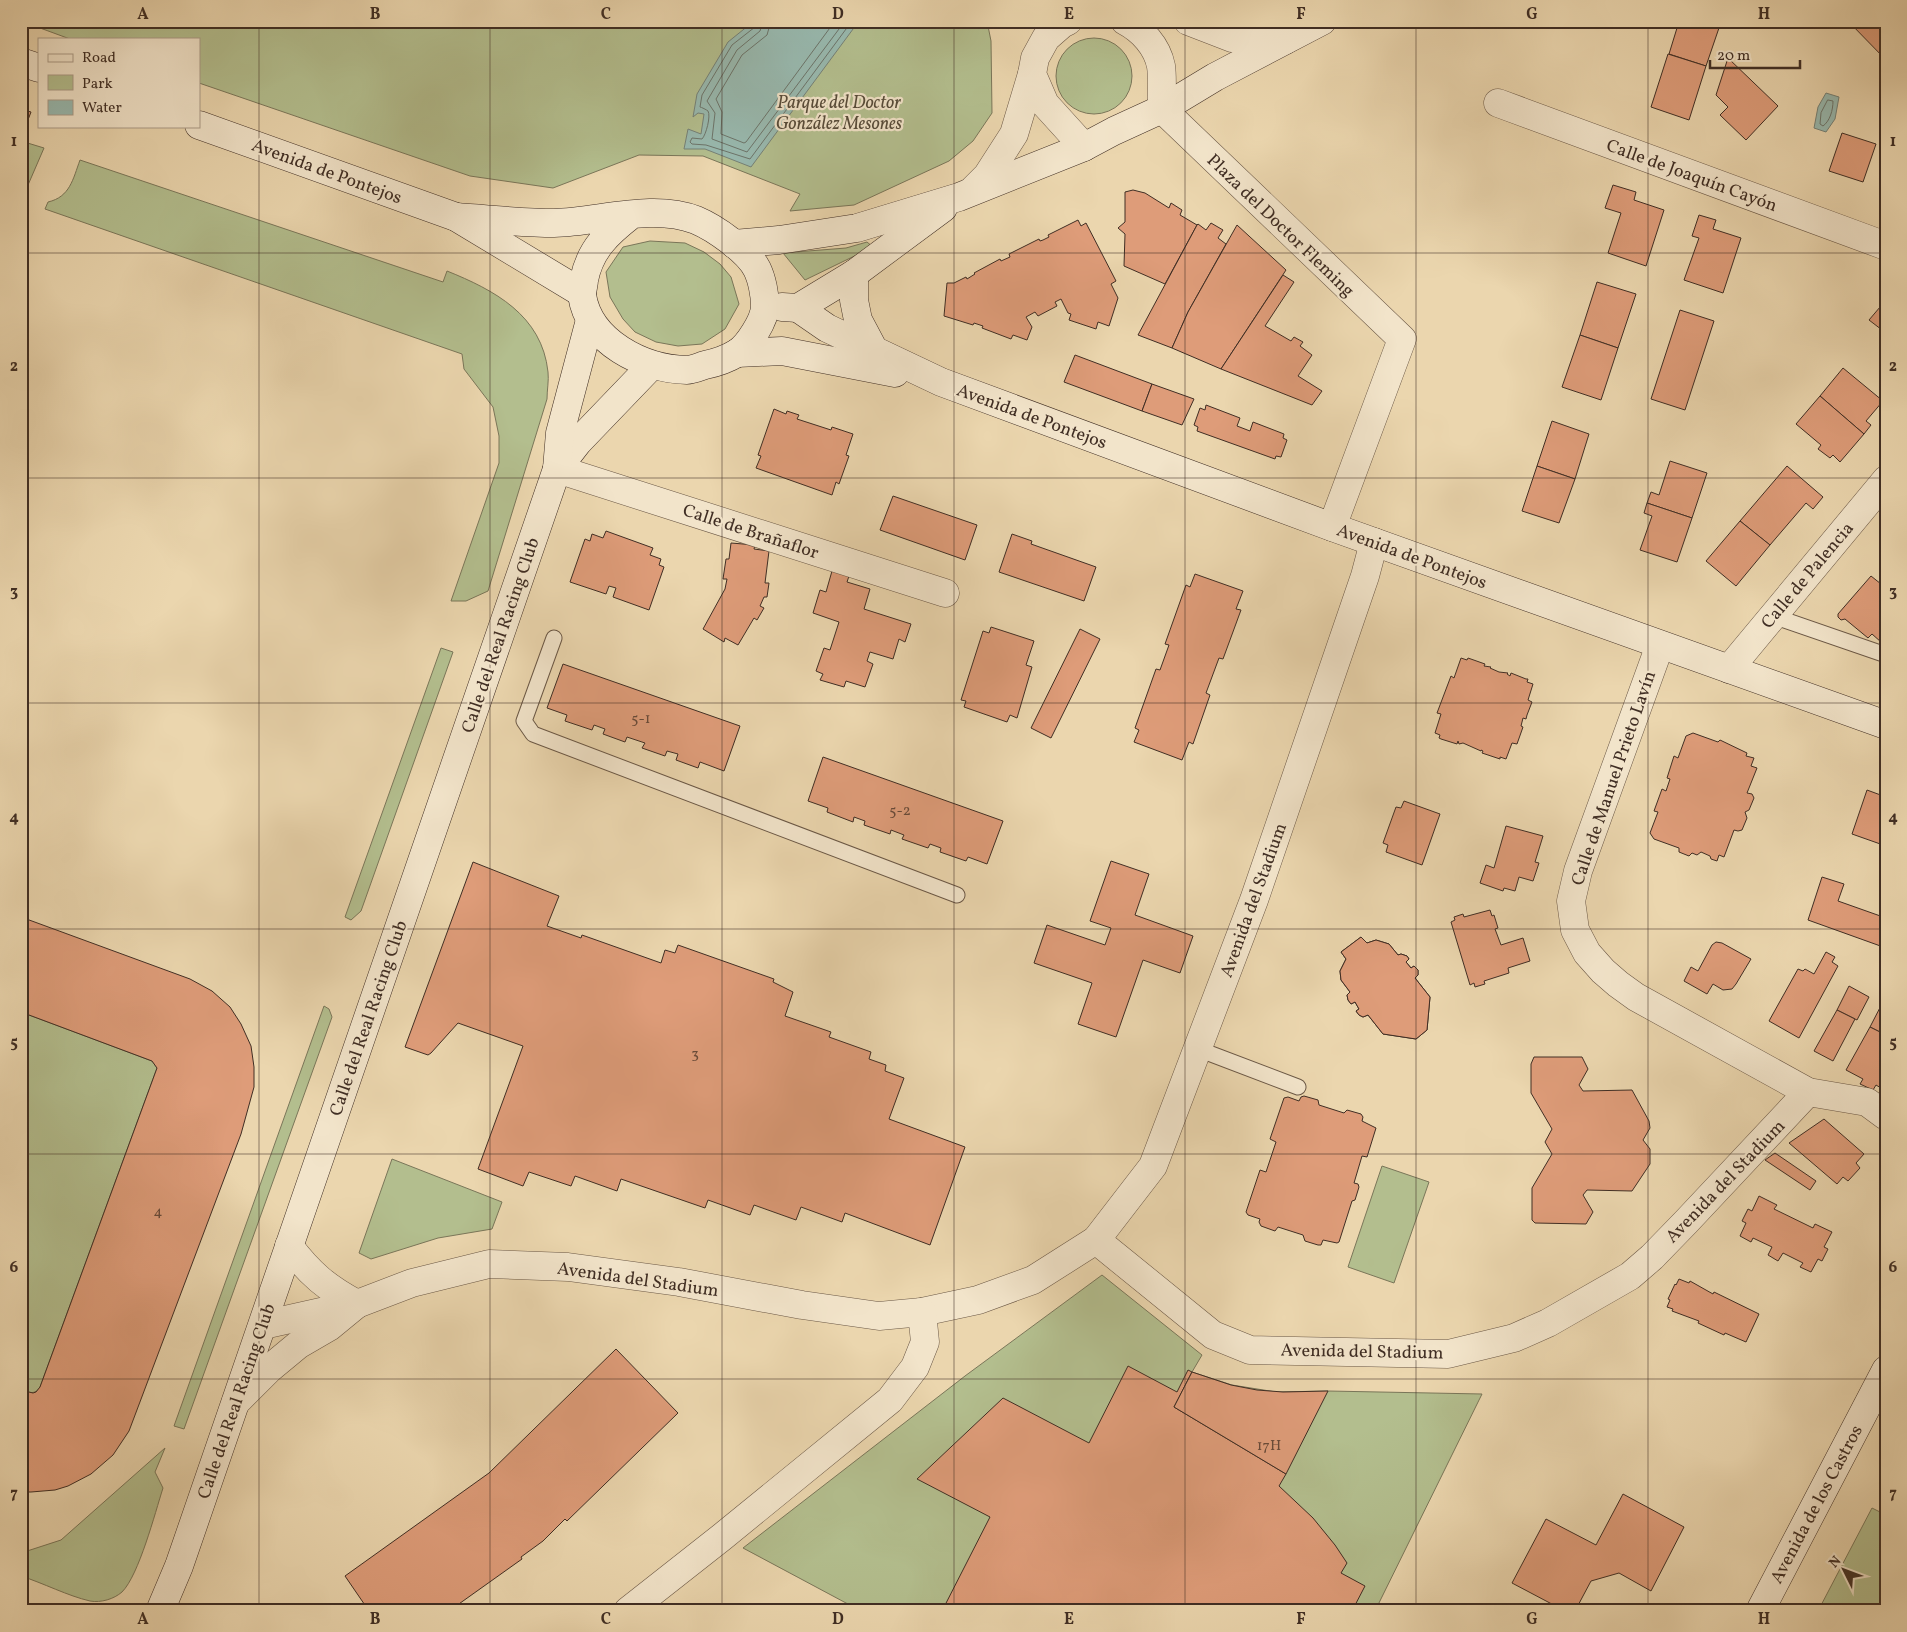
<svg xmlns="http://www.w3.org/2000/svg" width="1907" height="1632" font-family="Vollkorn,serif">
  <style>
    .green { fill: #b3be8e; stroke: #7a7659 }
    .water { fill: #98b9af; stroke: #758177 }
    .lines { fill: none; stroke-linecap: round; stroke-linejoin: round }
    .shore { stroke: #6c746a; stroke-width: 1 }
    .building { fill: #de9c79; stroke: #402e24; fill-rule: evenodd }
    .lane-casing { stroke: #6b5846; stroke-width: 17 }
    .street-casing { stroke: #6b5846; stroke-width: 29 }
    .secondary-casing { stroke: #402e24; stroke-width: 29 }
    .lane { stroke: #f2e4ca; stroke-width: 15 }
    .street { stroke: #f2e4ca; stroke-width: 28 }
    .secondary { stroke: #f2e4ca; stroke-width: 28 }
    .grid { fill: none; stroke: #402e24; stroke-width: 1; stroke-opacity: 0.55 }
    .labels { text-anchor: middle; stroke-width: 4.5; stroke-linejoin: round; paint-order: stroke }
    .number-label { font-size: 15px; fill: #684a39 }
    .park-label { font-size: 18px; font-style: italic; fill: #574b39; stroke: #f2e4ca }
    .street-label { font-size: 18px; fill: #402e24; stroke: #f2e4ca }
    .neatline { fill: none; stroke: #402e24; stroke-width: 2 }
    .grid-label { font-size: 16px; text-anchor: middle; font-weight: bold; fill: #402e24 }
  </style>
  <rect width="100%" height="100%" fill="#ebd6ae"/>
  <filter id="stains"><feTurbulence type="fractalNoise" baseFrequency=".004" numOctaves="4"/><feColorMatrix values="0 0 0 0 .2 0 0 0 0 .09 0 0 0 0 .02 0 0 0 .5 -.17"/></filter>
  <radialGradient id="worn" r=".72"><stop offset=".6" stop-color="#630" stop-opacity="0"/><stop offset="1" stop-color="#630" stop-opacity=".3"/></radialGradient>
  <g class="green">
    <path d="M21 21H987L991 41 992 113 973 141 949 161 854 205 790 211 800 194 703 156 639 155 553 188 470 176 199 83V39H70Z"/>
    <circle cx="1094" cy="76" r="38"/>
    <path d="M21 141 44 148 28 185 21 183Z"/>
    <path d="M80 160 443 282 447 271C494 290 542 315 548 372 549 380 547 390 547 399L488 591 466 601H451L499 463V436L493 407 464 369 462 354 45 209 48 202C70 197 73 179 80 160Z"/>
    <path d="M650 241 685 243 704 252 720 264 731 277 739 304 725 329 702 344 678 346 656 342 635 332 623 319 610 297 606 272 623 247Z"/>
    <path d="M867 242 873 247 805 280 783 253 846 248Z"/>
    <path d="M441 648 453 652 361 911 351 920 345 917Z"/>
    <path d="M324 1006 329 1009 332 1017 184 1429 174 1426Z"/>
    <path d="M21 1012 152 1061 157 1068 40 1387C35 1395 29 1393 21 1390Z"/>
    <path d="M392 1159 502 1202 492 1229 438 1238 371 1259 359 1253Z"/>
    <path d="M1382 1166 1429 1182 1394 1283 1348 1267Z"/>
    <path d="M1102 1275 1202 1355 1192 1372 1232 1385 1276 1392 1328 1391 1482 1394 1375 1611H861L743 1548 965 1376Z"/>
    <path d="M165 1448 155 1472 163 1488C155 1513 139 1575 122 1592 114 1599 101 1603 90 1601 68 1596 43 1583 21 1576V1553L61 1540Z"/>
    <path d="M1872 1508 1886 1515V1611H1818Z"/>
  </g>
  <g class="water">
    <path d="M754 21H859L751 167 705 149H684L688 129 701 134 704 114 698 113 693 117 697 94 728 42Z"/>
    <path d="M1826 93 1839 97 1835 119 1826 132 1814 128 1818 107Z"/>
  </g>
  <g class="lines">
    <g class="shore">
      <path d="M757 21 755 27 732 45 702 95 700 107C701 107 707 110 708 111 711 116 706 135 702 139L692 138 690 142 692 144 706 145 750 159 852 21"/>
      <path d="M763 21 760 31 737 50 707 101 715 113 712 139 747 152 845 21"/>
      <path d="M771 21 767 35 742 55 716 99 722 112 721 134 744 143 746 142 835 21"/>
      <path d="M1828 100 1833 101C1833 110 1830 121 1823 126L1820 124 1821 113Z"/>
    </g>
  </g>
  <g class="building">
    <path d="M1657 21 1721 22 1706 66 1669 54 1677 28Z"/>
    <path d="M1848 21H1886V60Z"/>
    <path d="M1668 54 1706 66 1689 120 1651 107Z"/>
    <path d="M1728 58 1778 106 1746 140 1720 115 1728 107 1716 95Z"/>
    <path d="M21 109 31 112 21 138Z"/>
    <path d="M1842 133 1876 144 1863 182 1829 171Z"/>
    <path d="M1613 185 1636 192 1634 200 1664 210 1646 266 1608 253 1621 213 1605 208Z"/>
    <path d="M1133 190 1145 193 1169 208 1171 203 1182 210 1180 215 1197 225 1165 284 1124 266 1125 234 1118 228 1125 222V192Z"/>
    <path d="M1699 215 1716 220 1713 229 1741 238 1723 293 1684 280 1699 238 1692 236Z"/>
    <path d="M1078 220 1081 226 1086 223 1116 281 1111 284 1118 298 1109 326 1098 322 1096 329 1069 320 1071 314 1068 313 1061 299 1055 302 1057 306 1038 316 1035 312 1026 317 1032 327 1027 340 1013 335 1011 339 982 328 983 326 974 323 973 325 944 316 947 283H954L966 277 967 279 975 274 974 273 1000 259 1001 261 1010 257 1009 254 1039 239 1040 241 1043 240 1049 237 1048 235Z"/>
    <path d="M1211 223 1223 230 1218 238 1226 244 1188 312 1172 348 1138 335 1197 225 1198 224 1206 230Z"/>
    <path d="M1237 225 1286 270 1221 369 1172 348 1188 312Z"/>
    <path d="M1283 275 1294 282 1265 326 1291 341 1294 337 1303 342 1300 346 1312 355 1298 376 1322 391 1312 405 1221 369Z"/>
    <path d="M1597 282 1636 294 1618 348 1580 335Z"/>
    <path d="M1886 300V333L1869 320Z"/>
    <path d="M1680 310 1714 321 1685 410 1651 399Z"/>
    <path d="M1580 335 1618 348 1601 400 1562 387Z"/>
    <path d="M1075 355 1152 384 1142 411 1064 382Z"/>
    <path d="M1843 368 1883 401 1866 421 1871 425 1864 434 1820 396Z"/>
    <path d="M1152 384 1194 399 1182 425 1142 411Z"/>
    <path d="M1820 396 1864 434 1840 462 1833 455 1830 458 1818 449 1821 445 1796 424Z"/>
    <path d="M1206 405 1240 418 1237 426 1250 431 1253 422 1284 434 1283 438 1287 440 1281 457 1276 456 1275 459 1197 431 1198 427 1194 425 1200 408 1205 410Z"/>
    <path d="M774 409 786 414 787 411 799 415 797 419 831 430 832 427 853 434 846 455 849 456 839 484 836 482 832 495 756 468 761 456 758 455Z"/>
    <path d="M1552 421 1589 434 1575 479 1537 466Z"/>
    <path d="M1670 461 1707 473 1692 518 1647 503 1651 492 1659 495Z"/>
    <path d="M1537 466 1575 479 1559 523 1522 511Z"/>
    <path d="M1787 466 1823 497 1813 509 1806 503 1770 545 1740 521Z"/>
    <path d="M893 496 977 525 965 560 880 530Z"/>
    <path d="M1647 503 1692 518 1677 562 1640 550 1652 516 1644 513Z"/>
    <path d="M1740 521 1770 545 1736 586 1706 561Z"/>
    <path d="M606 531 653 548 650 555 661 559 659 565 664 567 649 610 613 597 616 588 609 586 606 594 570 582 585 539 590 541 592 534 603 538Z"/>
    <path d="M1012 534 1032 541 1031 544 1096 567 1084 601 999 572Z"/>
    <path d="M731 543 755 545 754 549 769 551 765 583H769L767 597H764L760 606 764 608 757 620 754 618 738 645 725 638 724 642 703 629 725 589 727 579H723L726 559H729Z"/>
    <path d="M832 571 849 576 847 582 870 589 864 609 911 624 905 642 899 639 893 659 870 652 867 661 873 664 865 687 846 681 844 687 820 680 823 674 816 671 824 648 830 650 839 622 813 613 820 590 826 592Z"/>
    <path d="M1195 574 1243 591 1236 609 1241 610 1223 659 1219 658 1206 693 1210 695 1193 744 1189 742 1182 760 1134 742 1139 730 1135 728 1156 669 1160 670 1169 645 1165 644 1186 585 1190 587Z"/>
    <path d="M1871 576 1886 588V640L1884 638 1881 642 1872 634 1868 638 1845 619 1841 620 1838 617V614Z"/>
    <path d="M991 627 1034 641 1026 665 1032 667 1017 718 1010 715 1007 722 964 707 966 701 961 700 983 631 989 633Z"/>
    <path d="M1080 629 1100 639 1051 738 1031 728Z"/>
    <path d="M1461 658 1467 660 1468 658 1485 664 1484 666 1491 667 1490 668 1499 672 1508 673 1507 674 1510 676 1511 673 1526 679H1528L1527 682 1533 684 1528 700 1532 702 1527 715 1526 719 1523 718 1521 726 1523 727 1517 744 1512 743 1506 759 1500 757V759L1482 753 1483 751 1481 750V751L1463 743 1459 744 1458 741 1457 744 1441 739 1439 738 1440 735 1435 733 1441 714 1437 713 1451 676 1454 678Z"/>
    <path d="M563 664 740 726 724 771 700 762 698 768 676 760 678 754 667 751 665 756 642 748 645 743 627 737 625 742 603 734 605 729 594 725 592 730 565 721 567 715 547 708Z"/>
    <path d="M1693 733 1718 742 1720 740 1747 753 1746 756 1754 758 1751 766 1757 768 1747 793 1752 794 1754 798 1749 810 1745 812 1747 818 1742 830 1738 831 1734 830 1724 857 1719 855 1717 861 1711 859 1710 856 1701 852 1697 855 1692 853 1689 856 1679 852V848L1654 839 1650 833 1658 812 1654 811 1662 789 1666 791 1670 779 1667 778 1674 756 1678 758 1686 736Z"/>
    <path d="M823 757 1003 821 987 864 968 857 966 861 940 852 941 848 930 844 928 848 902 839 904 835 891 830 890 834 864 825 865 821 854 817 853 822 827 812 828 808 808 801Z"/>
    <path d="M1867 790 1886 797V846L1852 834Z"/>
    <path d="M1404 801 1440 814 1422 865 1386 852 1388 845 1383 843 1396 807 1401 808Z"/>
    <path d="M1506 826 1543 836 1535 862 1539 863 1533 881 1519 877 1515 891 1504 888 1503 891 1480 883 1486 865 1494 868Z"/>
    <path d="M1111 861 1149 874 1135 915 1193 936 1180 973 1143 960 1116 1037 1078 1024 1092 983 1034 963 1047 925 1105 945 1111 928 1090 921Z"/>
    <path d="M473 862 559 896 547 926 581 938 582 935 661 963 665 950 675 953 678 945 774 979 773 982 793 992 785 1016 831 1032 829 1037 871 1052 869 1059 886 1065 885 1071 904 1078 889 1119 965 1147 930 1245 845 1213 842 1222 801 1207 796 1220 754 1205 750 1215 708 1200 705 1208 621 1179 617 1191 575 1176 571 1186 529 1172 523 1186 478 1169 523 1046 458 1023 431 1053 428 1055 405 1047Z"/>
    <path d="M1822 877 1844 884 1838 901 1886 918V948L1808 920Z"/>
    <path d="M1490 910 1492 916 1494 915 1498 928 1495 929 1501 945 1523 938 1530 961 1508 968 1509 973 1484 981 1485 984 1475 987 1474 983 1470 985 1451 922 1455 920 1454 917 1463 914 1464 917Z"/>
    <path d="M21 917 190 979 212 991 230 1007 241 1024 251 1046 254 1067V1087L241 1134 129 1431 113 1455 91 1474 68 1486 55 1490 31 1492H21V1390L33 1393 36 1392 40 1387 157 1068 152 1061 21 1012Z"/>
    <path d="M1361 937 1367 943 1376 940 1389 944 1398 955 1401 954 1407 956 1409 959 1406 962 1411 968 1414 966 1418 970V975L1415 978 1430 997 1427 1030 1416 1039 1383 1034 1368 1015 1363 1017 1359 1015 1356 1011 1359 1009 1355 1002 1351 1004 1348 1000 1347 995 1350 992 1341 980 1340 971 1346 959 1341 952ZM1393 994H1400L1404 1000 1403 1006 1398 1010 1392 1009 1388 1004 1389 998Z"/>
    <path d="M1361 937 1367 943 1376 940 1389 944 1398 955 1401 954 1407 956 1409 959 1406 962 1411 968 1414 966 1418 970V975L1415 978 1430 997 1427 1030 1416 1039 1383 1034 1368 1015 1363 1017 1359 1015 1356 1011 1359 1009 1355 1002 1351 1004 1348 1000 1347 995 1350 992 1341 980 1340 971 1346 959 1341 952Z"/>
    <path d="M1716 942 1722 943 1751 959 1736 984 1732 989 1723 990 1713 984 1707 994 1684 981 1691 967 1698 971 1712 945Z"/>
    <path d="M1826 952 1835 957 1832 962 1838 966 1799 1038 1769 1021 1798 969 1803 971 1805 969 1814 974Z"/>
    <path d="M1849 986 1869 997 1857 1020 1837 1010Z"/>
    <path d="M1886 996V1035L1870 1027Z"/>
    <path d="M1837 1010 1855 1019 1833 1061 1814 1051Z"/>
    <path d="M1870 1027 1886 1035V1091L1876 1085 1873 1090 1860 1084 1863 1079 1846 1070Z"/>
    <path d="M1534 1057H1582L1588 1069 1579 1085 1583 1091 1632 1090 1649 1121 1650 1128 1643 1140 1650 1149V1164L1632 1191 1587 1190 1583 1195 1593 1212 1586 1224 1535 1223 1532 1220V1188L1552 1154 1545 1142 1552 1129 1531 1093V1064Z"/>
    <path d="M1304 1096 1318 1100 1319 1105 1344 1113 1347 1110 1361 1114 1363 1117 1362 1121 1376 1128 1367 1157 1362 1156 1354 1183 1358 1184 1359 1187 1355 1200 1352 1201 1339 1242 1337 1243 1323 1240 1321 1245H1318L1305 1241 1303 1235 1278 1227 1275 1231 1261 1226 1259 1222 1260 1219 1248 1215 1246 1212 1260 1170 1266 1172 1276 1142 1270 1139 1284 1098 1288 1097 1299 1101 1301 1097Z"/>
    <path d="M1824 1119 1864 1154 1856 1163 1860 1168 1848 1181 1843 1177 1837 1184 1789 1143Z"/>
    <path d="M1775 1153 1816 1181 1810 1190 1765 1160Z"/>
    <path d="M1759 1196 1777 1205 1774 1209 1813 1228 1815 1224 1832 1232 1824 1247 1828 1249 1822 1261 1818 1259 1811 1272 1800 1267 1803 1263 1783 1253 1778 1261 1768 1255 1772 1247 1753 1238 1751 1242 1740 1236 1746 1223 1742 1221 1748 1209 1752 1211Z"/>
    <path d="M1679 1279 1689 1283 1690 1281 1713 1294 1714 1292 1759 1314 1746 1342 1725 1333 1724 1335 1698 1323 1699 1321 1672 1311 1673 1309 1667 1307 1670 1300 1668 1299 1675 1284 1676 1285Z"/>
    <path d="M616 1349 678 1413 567 1521 565 1519 543 1541 521 1557 522 1559 449 1611H369L345 1576 489 1473Z"/>
    <path d="M1128 1366 1177 1392 1188 1370 1192 1372 1174 1407 1286 1474 1279 1486 1313 1518 1335 1545 1347 1563 1341 1573 1365 1586 1352 1611 1341 1606 1338 1611H942L990 1517 917 1479 1003 1398 1089 1443Z"/>
    <path d="M1192 1372 1231 1385 1257 1390 1283 1392 1328 1391 1286 1474 1174 1407Z"/>
    <path d="M1623 1494 1684 1527 1651 1591 1619 1573 1591 1581 1575 1611H1565L1512 1583 1546 1519 1596 1545Z"/>
  </g>
  <g class="lines">
    <defs>
      <g id="lane">
        <path d="M1773 616 1886 655"/>
        <path d="M554 638 524 721 533 734 957 895"/>
        <path d="M1198 1049 1298 1087"/>
      </g>
      <g id="street">
        <path d="M1068 21 1062 24 1046 38 1035 58 1032 74 1045 104 1084 147"/>
        <path d="M1125 21C1142 30 1157 46 1161 66 1163 79 1161 95 1162 109L1402 339 1332 527"/>
        <path d="M1188 21 1232 38 1285 40"/>
        <path d="M1498 103 1886 246"/>
        <path d="M973 190 987 176 1014 134 1032 74"/>
        <path d="M557 469 945 593"/>
        <path d="M1660 645 1578 871 1571 901 1575 930 1587 953 1603 971 1618 984 1636 997 1808 1092 1867 1102 1886 1116"/>
        <path d="M1729 669 1886 480"/>
        <path d="M1096 1240 1213 1335 1250 1350 1448 1354 1514 1338 1548 1323 1630 1276 1652 1257 1686 1222 1808 1092"/>
        <path d="M263 1325 357 1304 412 1283 489 1264 568 1267 679 1282 802 1305 879 1316 922 1312 978 1300 1033 1280 1096 1240 1153 1166 1254 900 1365 576 1374 542"/>
        <path d="M236 1402 269 1369 298 1345 329 1327 357 1304C327 1288 310 1274 289 1246"/>
        <path d="M628 1611 722 1537 890 1400 915 1367 925 1342 922 1312"/>
      </g>
      <g id="secondary">
        <path d="M21 62 39 68"/>
        <path d="M199 125 456 217 582 293"/>
        <path d="M456 217C488 219 522 223 554 223 599 222 653 203 696 220 715 228 748 251 757 269 762 279 765 295 765 306 765 320 748 346 737 353 727 359 715 363 705 365 699 367 692 370 687 370 643 369 589 342 582 295 582 290 584 284 584 280 590 249 608 233 631 215"/>
        <path d="M734 244 779 240 857 228 959 197 1084 147 1114 131 1162 109 1215 77 1322 21"/>
        <path d="M854 274V300L858 320 875 352"/>
        <path d="M782 307 798 308 854 274 943 208"/>
        <path d="M798 308 827 328 941 382 1332 527 1886 725"/>
        <path d="M737 353 782 351 895 373"/>
        <path d="M557 469 578 442 651 366"/>
        <path d="M160 1611 179 1566 557 469 560 433 590 320"/>
        <path d="M1760 1611 1886 1370"/>
      </g>
    </defs>
    <use href="#lane" class="lane-casing"/>
    <use href="#street" class="street-casing"/>
    <use href="#secondary" class="secondary-casing"/>
    <use href="#lane" class="lane"/>
    <use href="#street" class="street"/>
    <use href="#secondary" class="secondary"/>
  </g>
  <path class="grid" d="M259 21V1611M490 21V1611M722 21V1611M954 21V1611M1185 21V1611M1416 21V1611M1648 21V1611M21 253H1886M21 478H1886M21 703H1886M21 929H1886M21 1154H1886M21 1379H1886"/>
  <g class="labels">
    <g class="number-label">
      <text x="641" y="723">5-1</text>
      <text x="900" y="815">5-2</text>
      <text x="695" y="1058">3</text>
      <text x="158" y="1216">4</text>
      <text x="1269" y="1450">17H</text>
    </g>
    <g class="park-label">
      <text x="839" y="108">Parque del Doctor<tspan x="839" dy="21">González Mesones</tspan></text>
    </g>
    <g class="street-label">
      <text transform="translate(327 171) rotate(20)" y="6">Avenida de Pontejos</text>
      <text transform="translate(1692 175) rotate(20)" y="6">Calle de Joaquín Cayón</text>
      <text transform="translate(1281 225) rotate(44)" y="6">Plaza del Doctor Fleming</text>
      <text transform="translate(1032 416) rotate(20)" y="6">Avenida de Pontejos</text>
      <text transform="translate(751 531) rotate(18)" y="6">Calle de Brañaflor</text>
      <text transform="translate(1412 556) rotate(20)" y="6">Avenida de Pontejos</text>
      <text transform="translate(1807 575) rotate(-50)" y="6">Calle de Palencia</text>
      <text transform="translate(500 635) rotate(-71)" y="6">Calle del Real Racing Club</text>
      <text transform="translate(1613 778) rotate(-71)" y="6">Calle de Manuel Prieto Lavín</text>
      <text transform="translate(1253 900) rotate(-70)" y="6">Avenida del Stadium</text>
      <text transform="translate(368 1018) rotate(-71)" y="6">Calle del Real Racing Club</text>
      <text transform="translate(1725 1181) rotate(-46)" y="6">Avenida del Stadium</text>
      <text transform="translate(638 1279) rotate(8)" y="6">Avenida del Stadium</text>
      <text transform="translate(1362 1351) rotate(1)" y="6">Avenida del Stadium</text>
      <text transform="translate(236 1401) rotate(-71)" y="6">Calle del Real Racing Club</text>
      <text transform="translate(1816 1504) rotate(-62)" y="6">Avenida de los Castros</text>
    </g>
  </g>
  <rect width="1907" height="1632" fill="none" stroke="#ebd6ae" stroke-width="55"/>
  <rect x="38" y="38" width="162" height="90" fill="#f2e4ca" stroke="#ab9b88"/>
  <rect x="48" y="54" width="25" height="8" fill="#f2e4ca" stroke="#ab9b88"/>
  <text x="82" y="62" font-size="15" fill="#402e24">Road</text>
  <rect x="48" y="75" width="25" height="15" fill="#b3be8e" stroke="#ab9b88"/>
  <text x="82" y="88" font-size="15" fill="#402e24">Park</text>
  <rect x="48" y="100" width="25" height="15" fill="#98b9af" stroke="#ab9b88"/>
  <text x="82" y="112" font-size="15" fill="#402e24">Water</text>
  <g transform="translate(1844 1570) rotate(312)" stroke="#f2e4ca" stroke-width="4" paint-order="stroke">
  <path d="M0-4L9 19L0 12L-9 19Z" fill="#402e24"/>
  <text y="-8" font-size="14" font-weight="bold" text-anchor="middle" fill="#402e24">N</text>
  </g>
  <path d="M1710 60v8h90v-8" fill="none" stroke="#402e24" stroke-width="2.5"/>
  <text x="1717" y="60" font-size="15" fill="#402e24" stroke="#f2e4ca" stroke-width="4" paint-order="stroke">20 m</text>
  <rect x="28" y="28" width="1852" height="1576" class="neatline"/>
  <g class="grid-label">
    <text x="143" y="19">A</text>
    <text x="375" y="19">B</text>
    <text x="606" y="19">C</text>
    <text x="838" y="19">D</text>
    <text x="1069" y="19">E</text>
    <text x="1301" y="19">F</text>
    <text x="1532" y="19">G</text>
    <text x="1764" y="19">H</text>
    <text x="14" y="146">1</text>
    <text x="1893" y="146">1</text>
    <text x="14" y="371">2</text>
    <text x="1893" y="371">2</text>
    <text x="14" y="596">3</text>
    <text x="1893" y="596">3</text>
    <text x="14" y="822">4</text>
    <text x="1893" y="822">4</text>
    <text x="14" y="1047">5</text>
    <text x="1893" y="1047">5</text>
    <text x="14" y="1272">6</text>
    <text x="1893" y="1272">6</text>
    <text x="14" y="1498">7</text>
    <text x="1893" y="1498">7</text>
    <text x="143" y="1624">A</text>
    <text x="375" y="1624">B</text>
    <text x="606" y="1624">C</text>
    <text x="838" y="1624">D</text>
    <text x="1069" y="1624">E</text>
    <text x="1301" y="1624">F</text>
    <text x="1532" y="1624">G</text>
    <text x="1764" y="1624">H</text>
  </g>
  <rect width="100%" height="100%" filter="url(#stains)"/>
  <rect width="100%" height="100%" fill="url(#worn)"/>
</svg>
